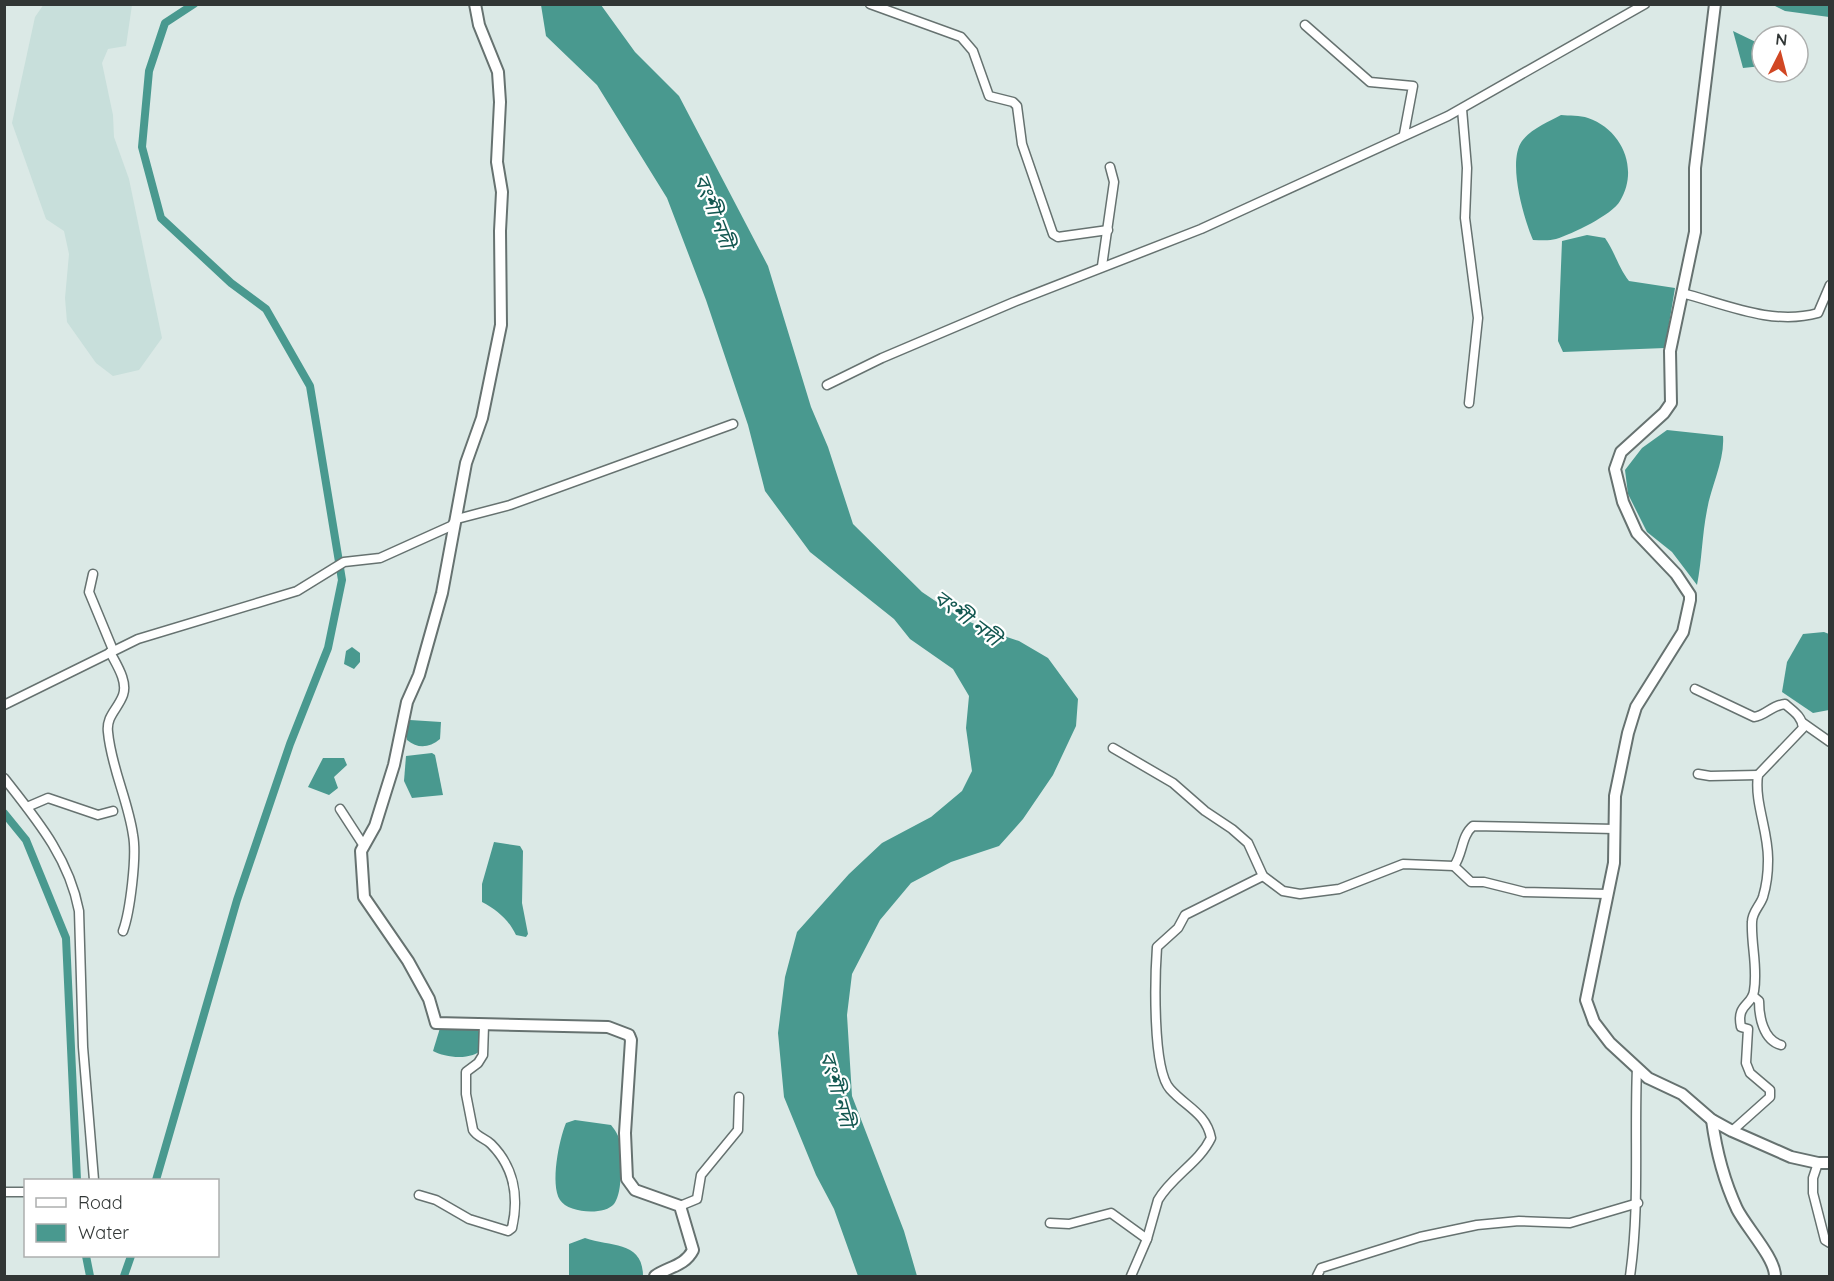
<svg xmlns="http://www.w3.org/2000/svg" width="1834" height="1281" font-family="Quicksand,'Noto Sans Bengali',sans-serif">
  <style>
    .built { fill: #c8dfdb }
    .water { fill: #49998f }
    .lines { fill: none; stroke-linecap: round; stroke-linejoin: round }
    .canal { stroke: #49998f; stroke-width: 8 }
    .minor-casing { stroke: #667270; stroke-width: 11 }
    .tertiary-casing { stroke: #667270; stroke-width: 14 }
    .minor { stroke: #fff; stroke-width: 8 }
    .tertiary { stroke: #fff; stroke-width: 10 }
    .labels { text-anchor: middle; stroke-width: 4.5; stroke-linejoin: round; paint-order: stroke }
    .water-label { font-size: 21px; font-style: italic; fill: #145851; stroke: #fff }
  </style>
  <rect width="100%" height="100%" fill="#dbe9e6"/>
  <path class="built" d="M44 4 132 5 126 46 108 49 102 63 113 115 114 137 129 179 162 338 139 370 113 376 96 363 67 322 65 298 69 254 64 231 46 219 12 123 35 17Z"/>
  <g class="water">
    <path d="M541 5H601L635 52 679 96 768 266 811 407 828 447 853 524 922 592 959 617 992 632 1019 641 1048 658 1078 699 1076 726 1053 775 1023 819 999 846 951 862 911 883 880 920 852 974 847 1015 852 1096 904 1231 917 1276H858L834 1209 816 1175 784 1097 778 1033 785 977 797 932 849 874 882 843 931 817 962 791 972 771 966 728 969 696 953 669 910 639 894 619 810 552 765 491 748 425 706 300 667 198 597 85 546 36Z"/>
    <path d="M1773 5H1829V17L1785 11Z"/>
    <path d="M1733 31 1762 45V66L1743 68Z"/>
    <path d="M1561 115C1569 116 1580 115 1588 118 1623 130 1639 170 1620 201 1612 215 1572 234 1556 239 1549 241 1540 240 1533 240 1524 219 1507 162 1522 141 1531 129 1548 122 1561 115Z"/>
    <path d="M1587 235 1605 238C1615 252 1618 267 1629 281L1675 288 1665 348 1563 352 1558 341 1562 241Z"/>
    <path d="M1667 430 1723 436C1725 460 1711 486 1707 510 1702 535 1702 560 1697 585L1672 552 1647 532 1628 494 1625 470 1642 448Z"/>
    <path d="M1824 632 1829 634V710L1813 713 1782 692 1787 662 1803 634Z"/>
    <path d="M352 647 360 653V662L354 669 344 664 346 651Z"/>
    <path d="M410 720 441 722 440 739C429 748 418 749 407 740L406 725Z"/>
    <path d="M432 753 435 755 443 795 412 798 404 781 406 756Z"/>
    <path d="M323 758H344L347 765 334 777 338 788 329 795 308 787Z"/>
    <path d="M494 842 520 846 523 851 522 903 528 934 526 937 516 935C508 919 497 910 482 902V884Z"/>
    <path d="M440 1028H478L483 1048C473 1061 446 1058 433 1051Z"/>
    <path d="M575 1120 611 1125C622 1138 621 1147 621 1163 621 1174 621 1195 614 1204 604 1216 568 1213 560 1200 550 1184 559 1140 566 1123Z"/>
    <path d="M585 1238C611 1247 643 1241 643 1276H569V1244Z"/>
  </g>
  <g class="lines">
    <g class="canal">
      <path d="M4 813 26 840 66 938 77 1180"/>
      <path d="M156 1180 237 900 290 744 328 648 342 580 310 386 266 309 231 283 161 218 142 147 149 71 165 23 194 4"/>
      <path d="M86 1256 90 1276"/>
      <path d="M124 1276 131 1256"/>
    </g>
    <defs>
      <g id="minor">
        <path d="M870 4 961 37 973 51 989 96 1013 102 1017 106 1022 144 1053 234 1058 237 1108 230"/>
        <path d="M1305 25 1370 82 1413 86 1404 134"/>
        <path d="M1462 109 1467 168 1465 218 1478 318 1469 403"/>
        <path d="M1102 266 1114 182 1110 167"/>
        <path d="M1682 293C1725 304 1772 326 1818 313L1830 285"/>
        <path d="M827 385 882 358 1014 302 1201 229 1448 116 1645 4"/>
        <path d="M93 574 89 592 113 650"/>
        <path d="M110 652C116 664 128 681 123 695 118 709 106 716 108 732 111 767 128 800 133 835 137 856 130 912 123 931"/>
        <path d="M1695 689 1754 717C1765 716 1772 705 1785 704 1793 711 1802 716 1803 728L1758 775C1754 803 1769 832 1768 861 1768 872 1766 887 1763 897 1760 906 1752 912 1752 922 1751 945 1758 967 1754 991 1752 1006 1736 1004 1741 1027L1748 1029 1746 1063 1750 1073 1770 1090V1097L1732 1131"/>
        <path d="M4 705 138 639 297 591 344 562 380 558 451 526 457 519 510 505 733 424"/>
        <path d="M1803 723 1830 742"/>
        <path d="M1113 748 1173 783 1205 811 1232 829 1248 843 1263 876 1283 891 1300 894 1339 889 1403 864 1454 866C1463 854 1461 836 1473 826L1615 829"/>
        <path d="M1698 774 1710 776 1758 775"/>
        <path d="M4 778C37 820 69 858 79 911L83 1047 94 1180"/>
        <path d="M27 807 48 798 98 815 113 811"/>
        <path d="M340 809 364 846"/>
        <path d="M1454 866 1471 882H1484L1524 892 1607 894"/>
        <path d="M1753 996 1759 1001C1759 1016 1763 1040 1781 1045"/>
        <path d="M1818 1163 1813 1178V1193L1825 1240 1830 1243"/>
        <path d="M4 1192H26"/>
        <path d="M419 1195 436 1200 469 1219 508 1231 512 1228C519 1197 514 1167 491 1144 485 1138 477 1137 473 1130L466 1094V1072L478 1063 483 1055 484 1025"/>
        <path d="M680 1206 697 1199 701 1175 738 1130 739 1097"/>
        <path d="M1050 1223 1069 1224 1111 1213 1147 1239"/>
        <path d="M1131 1276 1147 1239 1158 1200C1172 1176 1199 1163 1211 1138 1206 1113 1186 1107 1170 1089 1152 1069 1155 975 1157 947L1178 928 1185 915 1263 876"/>
        <path d="M1317 1276 1321 1268 1420 1237 1477 1225 1519 1221 1570 1223 1638 1203"/>
        <path d="M1630 1276C1640 1207 1634 1138 1637 1068"/>
      </g>
      <g id="tertiary">
        <path d="M475 4 479 25 498 72 500 102 497 162 502 192 500 231 501 325 482 418 466 463 442 593 419 675 407 702 394 765 375 826 361 851 364 897 408 961 429 999 436 1023 608 1027 629 1035 631 1040 625 1133 627 1179 635 1190 680 1206 693 1250C685 1266 668 1267 655 1276"/>
        <path d="M1715 4 1695 168V232L1670 351 1671 403 1664 413 1621 452 1615 469 1623 502 1637 533 1676 574 1690 595V600L1683 632 1636 707 1628 733 1615 796 1614 863 1586 1000 1594 1022 1610 1043 1648 1078 1682 1094 1712 1120 1732 1131 1791 1157 1818 1163H1830"/>
        <path d="M1712 1120C1716 1150 1724 1181 1737 1209 1746 1227 1775 1258 1775 1276"/>
      </g>
    </defs>
    <use href="#minor" class="minor-casing"/>
    <use href="#tertiary" class="tertiary-casing"/>
    <use href="#minor" class="minor"/>
    <use href="#tertiary" class="tertiary"/>
  </g>
  <g class="labels">
    <g class="water-label">
      <text transform="translate(714 211) rotate(69)" y="7">বংশী নদী</text>
      <text transform="translate(967 618) rotate(37)" y="7">বংশী নদী</text>
      <text transform="translate(837 1089) rotate(74)" y="7">বংশী নদী</text>
    </g>
  </g>
  <rect width="1834" height="1281" fill="none" stroke="#313635" stroke-width="12"/>
  <rect x="24" y="1179" width="195" height="78" fill="#ffffff" stroke="#adafae" stroke-width="1.5"/>
  <rect x="36" y="1198" width="30" height="9" fill="#ffffff" stroke="#adafae" stroke-width="1.5"/>
  <text x="78" y="1209" font-size="18" fill="#313635">Road</text>
  <rect x="36" y="1224" width="30" height="18" fill="#49998f" stroke="#adafae" stroke-width="1.5"/>
  <text x="78" y="1239" font-size="18" fill="#313635">Water</text>
  <g transform="translate(1780 54) rotate(6)"><circle r="28" fill="#ffffff" stroke="#adafae" stroke-width="1.5"/>
  <path d="M0-4.5L10 22L0 15L-10 22Z" fill="#d14724"/>
  <text y="-9" font-size="16" font-weight="bold" text-anchor="middle" fill="#313635">N</text>
  </g>
</svg>
